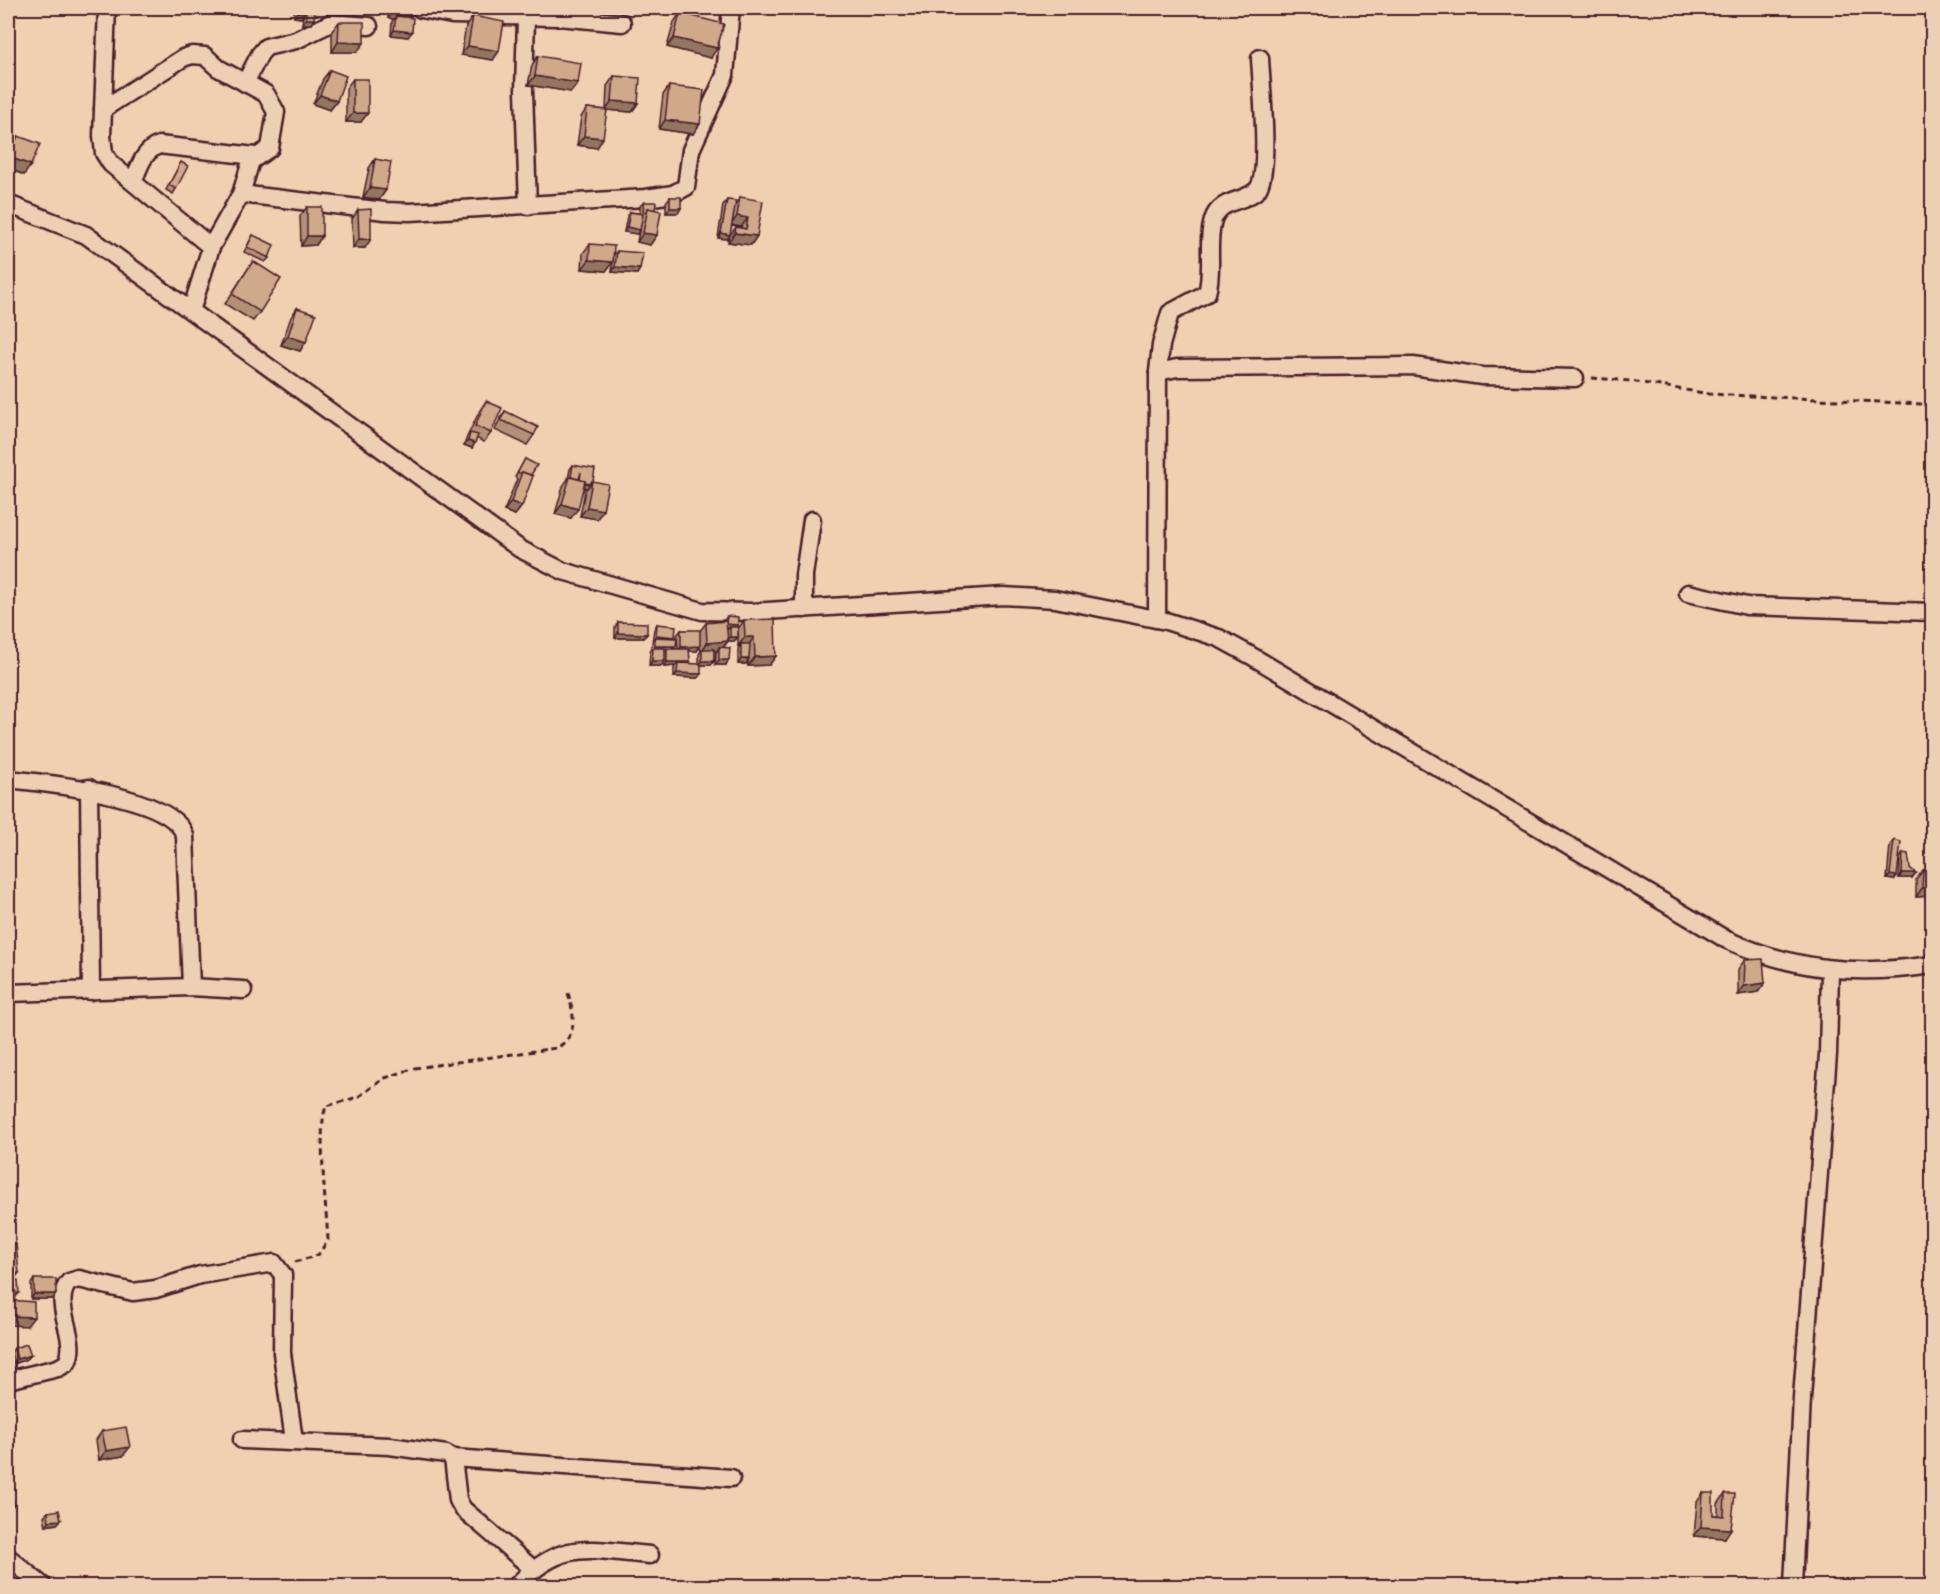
<svg xmlns="http://www.w3.org/2000/svg" width="1940" height="1594" font-family="'Playpen Sans',sans-serif">
  <style>
    .lines { fill: none; stroke-linecap: round; stroke-linejoin: round }
    .minor-casing { stroke: #4a1f2b; stroke-width: 21 }
    .path { stroke: #4a1f2b; stroke-width: 3; stroke-dasharray: 6 4.5; stroke-linecap: butt }
    .minor { stroke: #edd0b4; stroke-width: 16 }
    .wall { fill: #b39077; stroke: #4a1f2b; stroke-width: 1.5; fill-rule: evenodd }
    .shaded-wall { fill: #927661; stroke: #4a1f2b; stroke-width: 1.5 }
    .building { fill: #d0a88a; stroke: #4a1f2b; stroke-width: 1.5 }
  </style>
  <rect width="100%" height="100%" fill="#f0d0b0"/>
  <filter id="ink" filterUnits="userSpaceOnUse"><feTurbulence type="fractalNoise" baseFrequency=".0167" numOctaves="2"/><feDisplacementMap in="SourceGraphic" scale="12" xChannelSelector="R" yChannelSelector="G"/><feConvolveMatrix kernelMatrix="1 2 1 2 8 2 1 2 1" color-interpolation-filters="sRGB"/></filter>
  <g filter="url(#ink)">
    <g class="lines">
      <defs>
        <g id="minor">
          <path d="M107 8 102 136 104 153 111 164 211 247"/>
          <path d="M421 9 452 15 559 17 622 23"/>
          <path d="M526 17 524 91 528 206"/>
          <path d="M245 83 260 54 266 47 296 40 331 23 369 26"/>
          <path d="M103 109 183 58 192 55 205 56 218 68 266 94 276 112 270 148 251 161 241 194"/>
          <path d="M133 182C139 168 143 151 159 145L255 156"/>
          <path d="M8 204 86 235 520 549 563 571 702 611 752 612 1003 596 1055 599 1166 621 1219 638 1250 655 1727 940C1797 971 1857 976 1932 965"/>
          <path d="M191 311 211 247 241 194 385 211 410 212 646 198 673 194 686 187 691 150 725 75 731 8"/>
          <path d="M1158 372 1161 345 1170 313 1207 293C1214 269 1206 243 1213 220 1220 198 1244 203 1257 190 1271 175 1261 82 1260 58"/>
          <path d="M1688 593 1747 606 1932 612"/>
          <path d="M804 609V575L812 520"/>
          <path d="M1157 619 1158 372 1177 368 1413 366 1482 376 1575 378"/>
          <path d="M8 779C45 783 173 795 185 836L191 987"/>
          <path d="M89 788 91 991"/>
          <path d="M8 993 191 987 243 990"/>
          <path d="M8 1380 58 1368 67 1363C80 1338 50 1304 69 1282L79 1279 133 1292 156 1289 200 1275 274 1263 283 1275 282 1353 294 1441"/>
          <path d="M242 1440 390 1446 446 1454 453 1458 458 1500 463 1509 533 1569"/>
          <path d="M453 1458 731 1478"/>
          <path d="M8 1557 43 1586"/>
          <path d="M516 1586C563 1538 588 1550 650 1555"/>
          <path d="M1793 1586 1802 1398 1828 1054 1830 971"/>
        </g>
      </defs>
      <use href="#minor" class="minor-casing"/>
      <g class="path">
        <path d="M1592 378 1631 381 1709 394 1921 404 1932 399"/>
        <path d="M295 1262 318 1255 328 1240C327 1218 316 1119 327 1106L358 1097 385 1078 415 1068 556 1048C579 1037 574 1013 568 993"/>
      </g>
      <use href="#minor" class="minor"/>
    </g>
    <g class="wall">
      <path d="M294 8H315L311 24H302L303 15 301 18 294 17Z"/>
      <path d="M389 8H412L410 18 408 37 391 35 392 21 394 19 388 18Z"/>
      <path d="M680 13 711 58 667 47 674 22Z"/>
      <path d="M473 16 499 51 493 60 461 55 466 26Z"/>
      <path d="M339 22 357 52H332V31Z"/>
      <path d="M538 56 578 83 571 92 528 85 532 65Z"/>
      <path d="M330 70 337 101 330 110 313 104 323 79Z"/>
      <path d="M614 76 638 103 632 112 607 110 597 148 577 145 581 117 587 108 606 110 607 86Z"/>
      <path d="M353 79 361 122H346V88Z"/>
      <path d="M669 86 693 134 659 129 663 95Z"/>
      <path d="M18 136 24 175 8 168V154L11 145Z"/>
      <path d="M375 159 386 190 379 200 363 197 369 168Z"/>
      <path d="M181 162 176 189 173 194 166 190Z"/>
      <path d="M670 197 681 208 678 213H666V202Z"/>
      <path d="M740 197 757 236 751 245 728 242 729 236 736 227 741 228V227L732 226 727 239 718 238 723 205 727 200 736 204Z"/>
      <path d="M644 202 655 210 657 235 650 245 637 242 639 231 637 234 624 232 627 216 630 212 640 213V206Z"/>
      <path d="M307 207 322 236 316 245 301 246 300 216Z"/>
      <path d="M358 210 365 248H353L352 219Z"/>
      <path d="M253 235 269 258 265 262 244 252Z"/>
      <path d="M590 244 613 262 606 271 582 269 583 253Z"/>
      <path d="M617 251 640 269 637 274 612 272 613 256Z"/>
      <path d="M253 261 260 312 253 321 225 304Z"/>
      <path d="M297 308 300 351 281 345 291 317Z"/>
      <path d="M486 401 491 433 484 442 476 438 475 443 472 448 464 445 467 437 480 410Z"/>
      <path d="M505 411 534 435 527 445 495 430 499 421Z"/>
      <path d="M525 459 531 475 522 506 515 515 504 511 517 479 515 477Z"/>
      <path d="M573 465 593 481 603 510 597 519 580 516 585 490 587 488H584L571 518 555 514 563 486 568 479 570 469Z"/>
      <path d="M727 616 738 625 736 627 738 637 734 641H728L723 648 726 665H715L716 652 717 651H714V661L711 665H701L698 678 674 677V668L675 666 664 667V662L661 666H649L650 652 651 650 654 629 657 624 674 638V649H678L677 635 681 630 700 631 706 623 723 622ZM700 647 701 651 699 654V664H688L690 662 689 651H697Z"/>
      <path d="M744 620 776 656 769 665 748 666V661L746 664H738V649L740 646H738V629Z"/>
      <path d="M618 622 647 634 643 638H615V627Z"/>
      <path d="M1894 840V880L1887 879 1890 845Z"/>
      <path d="M1903 853 1910 868 1912 878H1899L1900 858Z"/>
      <path d="M1923 870 1932 871V896L1916 897V880Z"/>
      <path d="M1745 960 1765 983 1758 992 1738 995V969Z"/>
      <path d="M34 1279 53 1299H31V1284Z"/>
      <path d="M14 1348 31 1355 27 1359 14 1364 11 1353Z"/>
      <path d="M102 1431 123 1456 99 1460 96 1440Z"/>
      <path d="M1703 1493 1713 1515H1718V1504L1725 1494V1538L1694 1536 1697 1502Z"/>
      <path d="M48 1512 57 1524 46 1526 44 1516Z"/>
    </g>
    <g class="shaded-wall">
      <path d="M297 12 304 13 301 18 294 17Z"/>
      <path d="M391 14 411 16 407 21 396 16 394 19 388 18Z"/>
      <path d="M306 19H314L311 24H302Z"/>
      <path d="M394 30 412 32 408 37 391 35Z"/>
      <path d="M674 38 717 48 711 58 667 47Z"/>
      <path d="M338 42 364 43 357 52H332Z"/>
      <path d="M468 46 499 51 493 60 461 55Z"/>
      <path d="M535 76 578 83 571 92 528 85Z"/>
      <path d="M320 95 337 101 330 110 313 104Z"/>
      <path d="M612 101 638 103 632 112 606 110Z"/>
      <path d="M353 113H368L361 122H346Z"/>
      <path d="M665 120 700 124 693 134 659 129Z"/>
      <path d="M584 136 603 138 597 148 577 145Z"/>
      <path d="M9 157 31 165 24 175 8 168V159Z"/>
      <path d="M370 188 386 190 379 200 363 197Z"/>
      <path d="M670 208H681L678 213H666Z"/>
      <path d="M737 216 748 218 741 227 731 225Z"/>
      <path d="M627 227 640 230 637 234 624 232Z"/>
      <path d="M643 233 657 235 650 245 637 242Z"/>
      <path d="M721 233 730 235 727 239 718 238Z"/>
      <path d="M735 233 757 236 751 245 728 242Z"/>
      <path d="M307 236H322L316 245 301 246Z"/>
      <path d="M359 239H371L365 248H353Z"/>
      <path d="M589 260 613 262 606 271 582 269Z"/>
      <path d="M615 267 640 269 637 274 612 272Z"/>
      <path d="M288 336 306 342 300 351 281 345Z"/>
      <path d="M468 441 475 443 472 448 464 445Z"/>
      <path d="M580 482 590 484 587 488 577 487Z"/>
      <path d="M511 502 522 506 515 515 504 511Z"/>
      <path d="M562 504 578 509 571 518 555 514Z"/>
      <path d="M587 507 603 510 597 519 580 516Z"/>
      <path d="M726 624 738 625 735 630 730 627 728 629H723Z"/>
      <path d="M618 633 647 634 643 638H615Z"/>
      <path d="M656 635 675 637 672 641 655 637 653 640Z"/>
      <path d="M730 637H738L734 641H728L721 650 719 647 717 651 702 652V650L707 643 727 641Z"/>
      <path d="M745 637H754L748 646 741 644 740 646H738Z"/>
      <path d="M655 646H676L673 651 667 649 666 651H653Z"/>
      <path d="M700 646 697 651H678L681 647Z"/>
      <path d="M776 656 769 665 748 666 755 657Z"/>
      <path d="M741 659H749L746 664H738Z"/>
      <path d="M719 660H729L726 665H715Z"/>
      <path d="M652 661H665L661 666H649Z"/>
      <path d="M702 661H714L711 665H699Z"/>
      <path d="M667 662H690L686 666 678 663 675 666 664 667Z"/>
      <path d="M677 673 701 674 698 678 674 677Z"/>
      <path d="M1902 873H1916L1912 878H1899Z"/>
      <path d="M1890 875 1897 876 1894 880 1887 879Z"/>
      <path d="M1932 887V896L1916 897 1922 888Z"/>
      <path d="M1765 983 1758 992 1738 995 1744 986Z"/>
      <path d="M19 1273 12 1282H8V1274Z"/>
      <path d="M19 1293 15 1298 8 1299V1294Z"/>
      <path d="M34 1294H56L53 1299H31Z"/>
      <path d="M8 1316 34 1317 27 1326 8 1325Z"/>
      <path d="M31 1355 27 1359 14 1364 17 1359Z"/>
      <path d="M130 1447 123 1456 99 1460 106 1451Z"/>
      <path d="M14 1504 11 1509 8 1510V1506Z"/>
      <path d="M61 1520 57 1524 46 1526 49 1521Z"/>
      <path d="M1701 1527 1731 1529 1725 1538 1694 1536Z"/>
    </g>
    <g class="building">
      <path d="M297 8H305L304 13 297 12Z"/>
      <path d="M306 8H315L314 19H306Z"/>
      <path d="M392 8H412L411 16 391 14Z"/>
      <path d="M680 13 724 24 717 48 674 38Z"/>
      <path d="M396 16 413 18 412 32 394 30Z"/>
      <path d="M473 16 504 22 499 51 468 46Z"/>
      <path d="M339 22H364V43L338 42Z"/>
      <path d="M538 56 581 63 578 83 535 76Z"/>
      <path d="M330 70 346 76 337 101 320 95Z"/>
      <path d="M614 76 640 78 638 103 612 101Z"/>
      <rect x="353" y="79" width="15" height="34"/>
      <path d="M669 86 704 90 700 124 665 120Z"/>
      <path d="M587 108 607 110 603 138 584 136Z"/>
      <path d="M18 136 40 144 31 165 9 157Z"/>
      <path d="M375 159 391 162 386 190 370 188Z"/>
      <path d="M181 162 188 166 176 189 169 185Z"/>
      <rect x="670" y="197" width="11" height="11"/>
      <path d="M740 197 763 201 757 236 735 233 736 227 746 229 748 218 737 216Z"/>
      <path d="M727 200 736 201 730 235 721 233Z"/>
      <path d="M644 202H656L655 210 648 208 645 212H643Z"/>
      <rect x="307" y="207" width="15" height="29"/>
      <path d="M648 208 661 211 657 235 643 233Z"/>
      <path d="M371 209V239H359L358 210Z"/>
      <path d="M630 212 643 214 640 230 627 227Z"/>
      <path d="M253 235 274 245 269 258 247 247Z"/>
      <path d="M590 244 614 246 613 262 589 260Z"/>
      <path d="M617 251 643 253 640 269 615 267Z"/>
      <path d="M253 261 281 279 260 312 232 294Z"/>
      <path d="M297 308 316 314 306 342 288 336Z"/>
      <path d="M486 401 502 408 491 433 475 426Z"/>
      <path d="M505 411 538 427 534 435 501 420Z"/>
      <path d="M470 433 478 435 475 443 468 441Z"/>
      <path d="M525 459 537 465 531 475 522 472 521 474 518 472Z"/>
      <path d="M573 465 595 469 593 481H592L590 484 585 483V481L580 480 581 472 579 479 571 477Z"/>
      <path d="M522 472 533 476 522 506 511 502Z"/>
      <path d="M570 477 585 481 578 509 562 504Z"/>
      <path d="M592 481 608 484 603 510 587 507Z"/>
      <path d="M727 616 738 617V625L726 624Z"/>
      <path d="M775 619 776 656 755 657 754 637H745L744 620Z"/>
      <path d="M726 621 728 641 707 643 706 623Z"/>
      <path d="M618 622 647 623V634L618 633Z"/>
      <path d="M657 624 676 626 675 637 656 635Z"/>
      <rect x="730" y="627" width="8" height="10"/>
      <path d="M681 630H700V646L681 647Z"/>
      <path d="M655 637 677 638 676 646H655Z"/>
      <path d="M741 644H750L749 659H741Z"/>
      <path d="M719 647 730 648 729 660H719Z"/>
      <path d="M653 648H665V661H652Z"/>
      <path d="M667 649H689L690 662H667Z"/>
      <rect x="702" y="649" width="12" height="12"/>
      <path d="M678 663 701 664V674L677 673Z"/>
      <path d="M1894 840 1901 842 1897 876 1890 875Z"/>
      <path d="M1903 853 1908 854 1910 868 1916 873H1902Z"/>
      <path d="M1923 870 1932 871V887L1922 888Z"/>
      <path d="M1763 959 1765 983 1744 986 1745 960Z"/>
      <path d="M16 1244 19 1273 8 1274V1245Z"/>
      <rect x="34" y="1279" width="22" height="15"/>
      <path d="M18 1280 19 1293 8 1294V1281Z"/>
      <path d="M9 1300 34 1302V1317L8 1316Z"/>
      <path d="M27 1344 31 1355 17 1359 14 1348Z"/>
      <path d="M126 1427 130 1447 106 1451 102 1431Z"/>
      <path d="M10 1489 14 1504 8 1506V1490Z"/>
      <path d="M1703 1493H1713V1515L1724 1516 1725 1494H1735L1731 1529 1701 1527Z"/>
      <path d="M59 1510 61 1520 49 1521 48 1512Z"/>
    </g>
  </g>
  <rect width="1940" height="1594" fill="none" stroke="#edd0b4" stroke-width="30"/>
  <rect x="15" y="15" width="1910" height="1564" fill="none" stroke="#4a1f2b" stroke-width="2" filter="url(#ink)"/>
</svg>
